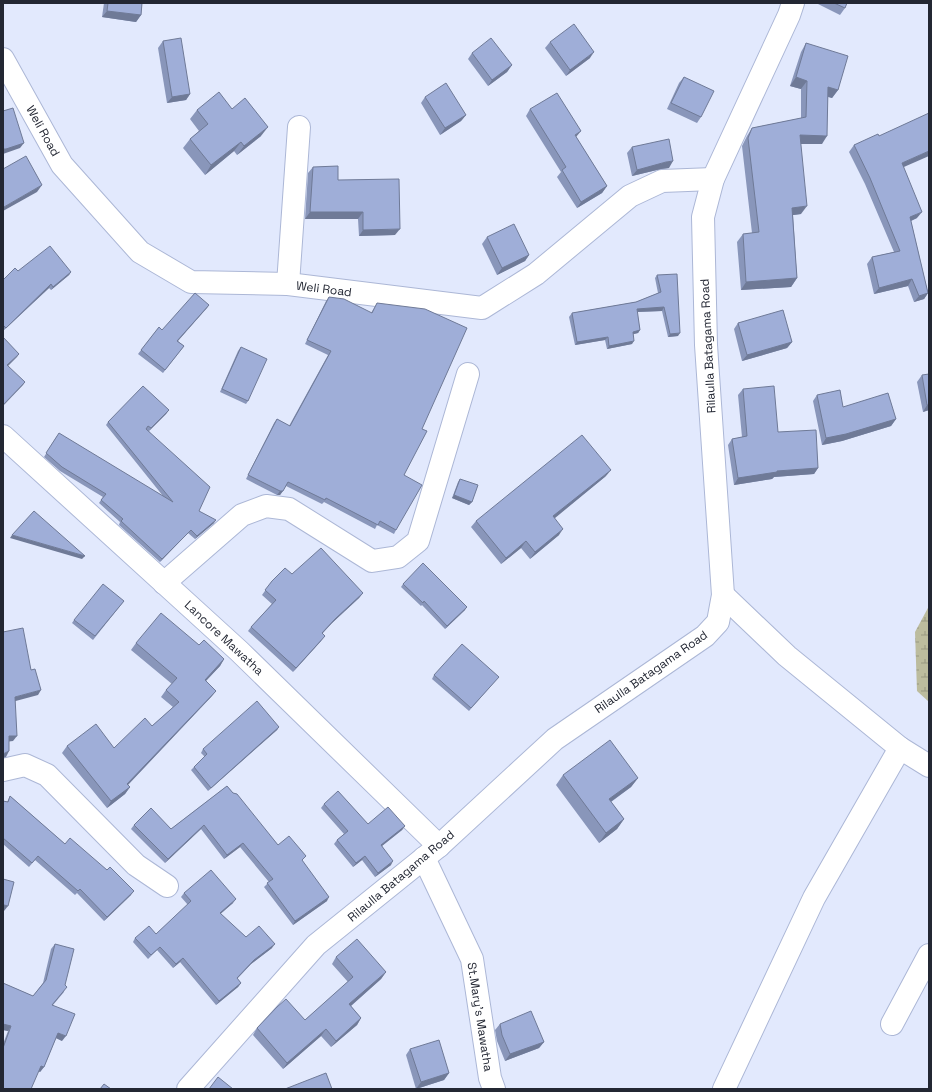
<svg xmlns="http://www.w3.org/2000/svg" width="932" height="1092" font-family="'Space Grotesk',sans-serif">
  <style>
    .wetland { fill: url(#wetland-marsh) }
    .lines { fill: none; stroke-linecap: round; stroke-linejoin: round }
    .minor-casing { stroke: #acb7d6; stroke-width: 24 }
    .tertiary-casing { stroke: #acb7d6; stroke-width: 24 }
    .minor { stroke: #fff; stroke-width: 22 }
    .tertiary { stroke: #fff; stroke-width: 22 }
    .wall { fill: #8996ba }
    .shaded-wall { fill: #6f7a97 }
    .building { fill: #9faed8; stroke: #6f7a97 }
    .labels { text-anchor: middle; stroke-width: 3; stroke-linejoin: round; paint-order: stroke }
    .street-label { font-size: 12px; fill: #232733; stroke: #fff }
  </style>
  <defs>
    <pattern id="wetland-marsh" width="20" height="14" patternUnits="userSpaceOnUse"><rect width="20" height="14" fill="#bcbc9e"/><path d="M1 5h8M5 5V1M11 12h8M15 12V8" fill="none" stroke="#989981"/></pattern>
  </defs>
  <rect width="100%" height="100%" fill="#e2e9fd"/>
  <path class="wetland" d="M929 606V702L917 691 915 632Z"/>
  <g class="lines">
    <defs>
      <g id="minor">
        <path d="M3 59 62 165 140 252 191 282 288 284 482 308 536 274 630 196 662 181 713 179"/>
        <path d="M288 284 299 127"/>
        <path d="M3 436 239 651 439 846"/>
        <path d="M164 583 242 515 266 506 289 509 372 561 398 557 418 541 468 374"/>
        <path d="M723 595 787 656 900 748 929 766"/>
        <path d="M3 770 25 765 47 775 136 865 167 886"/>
        <path d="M424 858 472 959 490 1078 494 1089"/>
        <path d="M892 1024 929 955"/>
        <path d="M724 1089 814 898 900 748"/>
      </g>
      <path id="tertiary" d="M188 1089 316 945 439 846 555 739 705 636 718 622 723 595 706 345 703 217 713 179 789 15 793 3"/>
    </defs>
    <use href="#minor" class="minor-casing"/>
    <use href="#tertiary" class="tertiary-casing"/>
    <use href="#minor" class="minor"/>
    <use href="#tertiary" class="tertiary"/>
  </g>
  <g class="wall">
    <path d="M104 3H142L141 15 136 22 102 17Z"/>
    <path d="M816 3H847L845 8 840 15Z"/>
    <path d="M163 41 190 94 186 100 167 103 158 48Z"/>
    <path d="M550 42 590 58 566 76 545 48Z"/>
    <path d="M806 43 838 90 832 98 828 97 822 144H800L801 214 793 215 797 278 791 287 741 290 737 242 743 234 752 233 742 146 747 136 752 128 801 118V89L790 86 801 52Z"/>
    <path d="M472 53 512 65 507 72 488 86 468 59Z"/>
    <path d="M684 77 701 117 697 123 667 109 679 83Z"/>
    <path d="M425 97 466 115 461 121 440 135 421 103Z"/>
    <path d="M232 109 261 136 237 155 234 151 205 175 183 148 190 139 199 131 190 119 197 110Z"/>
    <path d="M530 109 576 137 607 186 602 193 577 208 557 177 561 172 526 116Z"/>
    <path d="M879 136 903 167 917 218 911 221 928 293 924 299 914 302 908 286 874 294 867 264 872 257 894 252 865 184 849 152 854 145Z"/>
    <path d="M632 147 669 168 661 169 632 176 627 153Z"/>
    <path d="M313 167 395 235 359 236 358 219H305L308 173Z"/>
    <path d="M487 237 529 255 525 261 497 275 482 244Z"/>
    <path d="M18 271 71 272 69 275 51 290 49 288 3 331V280Z"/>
    <path d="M657 275 678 336 668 337 662 311 637 312 640 330 638 333 633 334 632 344 607 349 605 340 575 345 569 317 572 313 636 302 658 293 655 278Z"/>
    <path d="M329 297 371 313 377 303 422 429 404 475 396 530 394 534 377 525 375 529 324 502 322 504 286 486 280 495H277L246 479 274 423 277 419 289 426 328 355 305 344 326 301Z"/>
    <path d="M209 305 178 341 184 346 163 373 138 354 159 327 162 330Z"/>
    <path d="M738 323 792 342 787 348 742 361 734 329Z"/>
    <path d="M241 347 248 401 246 404 220 392 238 351Z"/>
    <path d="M922 375 929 410 923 412 917 382Z"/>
    <path d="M743 389 778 432 818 468 814 474 774 477 772 479 734 485 728 445 732 439 742 437 738 395Z"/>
    <path d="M817 395 843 407 896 419 891 426 842 441 822 445 813 401Z"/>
    <path d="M169 410 166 414 149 431 199 511 214 523 195 539 188 533 160 562 119 525 120 522 99 503 103 497 60 471 44 457 57 436 163 496 106 425 108 422Z"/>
    <path d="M606 476 554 518 559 535 530 559 521 548 501 564 471 527 476 521Z"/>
    <path d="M460 479 472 502 469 505 452 498 458 482Z"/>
    <path d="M292 574 363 593 359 598 332 623 322 634 321 641 293 672 248 631 251 627 272 604 262 595 272 581Z"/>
    <path d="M403 584 465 610 445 629 422 605 421 606 401 587Z"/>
    <path d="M124 601 93 640 72 623 74 620Z"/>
    <path d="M136 643 199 645 224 659 220 666 206 681 216 691 211 697 128 785 130 787 125 794 107 808 62 753 67 746 114 748 152 726 173 707 161 697 166 690 172 684 131 650Z"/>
    <path d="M434 675 496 680 469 711 432 679Z"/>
    <path d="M279 727 277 730 208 791 191 770 194 767 205 757 201 753 203 749Z"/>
    <path d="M563 775 638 778 631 787 611 802 624 819 617 829 599 843 556 785Z"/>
    <path d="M227 786 278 845 302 861 327 901 293 925 264 887 269 882 240 847 224 859 201 829 165 863 131 829 134 825 171 829Z"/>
    <path d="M10 796 65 844 131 895 104 921 77 893 75 895 35 860 29 867 3 844V801L7 802Z"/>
    <path d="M324 804 368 824 405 826 402 830 382 846 391 865 375 877 362 860 353 867 334 844 337 840 344 834 321 808Z"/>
    <path d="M184 893 233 903 220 914 246 937 272 948 251 964 237 979 241 983 238 987 216 1005 180 962 173 968 157 950 148 959 133 942 135 938 156 934 188 905 181 897Z"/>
    <path d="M55 944 65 985 64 992 53 1005 62 1041 56 1038 44 1067 40 1072 39 1071 3 1089V1044L8 1031 3 1030V983L33 996 43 983 51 949Z"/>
    <path d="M336 957 386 972 381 979 351 1006 361 1018 357 1025 331 1047 321 1036 283 1069 253 1035 257 1028 305 1020 348 982 332 964Z"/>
    <path d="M500 1024 544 1042 539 1048 505 1061 497 1041 495 1030Z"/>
    <path d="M410 1049 449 1073 444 1080 416 1089 406 1055Z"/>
  </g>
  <g class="shaded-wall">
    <path d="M107 11 141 15 136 22 102 17Z"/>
    <path d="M594 52 590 58 566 76 570 70Z"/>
    <path d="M512 65 507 72 488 86 492 80Z"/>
    <path d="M796 77 807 81 801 89 790 86Z"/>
    <path d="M828 87 838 90 832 98 823 95Z"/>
    <path d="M190 94 186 100 167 103 172 97Z"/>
    <path d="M466 115 461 121 440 135 445 128Z"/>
    <path d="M268 127 261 136 237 155 244 146Z"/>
    <path d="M581 131 576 137 575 135Z"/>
    <path d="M800 135 827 136 822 144H794Z"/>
    <path d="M241 142 234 151 205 175 211 165Z"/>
    <path d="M24 143 20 148 3 154V149Z"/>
    <path d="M929 151V156L897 170 902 163Z"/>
    <path d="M673 161 669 168 661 169 632 176 637 170 666 162Z"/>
    <path d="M42 185 37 192 3 211V208L4 207Z"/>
    <path d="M607 186 602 193 577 208 581 202Z"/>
    <path d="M807 206 801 214 786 216 792 208Z"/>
    <path d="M310 212H363L358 219H305Z"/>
    <path d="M922 212 917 218 906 223 910 217Z"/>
    <path d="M400 229 395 235 359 236 363 230Z"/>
    <path d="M529 255 525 261 497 275 502 268Z"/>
    <path d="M71 272 69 275 51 290 53 287Z"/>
    <path d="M797 278 791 287 741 290 746 282Z"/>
    <path d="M912 279 908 286 874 294 879 288Z"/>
    <path d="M51 284 49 288 3 331 6 328Z"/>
    <path d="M928 293 924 299 914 302 919 296Z"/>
    <path d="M209 305 207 308 175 344 177 341Z"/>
    <path d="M664 307 662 311 635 312 637 309Z"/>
    <path d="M640 330 638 333 630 335 633 332Z"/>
    <path d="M680 333 678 336 668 337 670 334Z"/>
    <path d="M608 337 605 340 575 345 577 342Z"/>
    <path d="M634 341 632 344 607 349 609 346Z"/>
    <path d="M792 342 787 348 742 361 747 355Z"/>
    <path d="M19 354 17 357 5 369 7 365Z"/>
    <path d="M25 382 23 385 3 406V405Z"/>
    <path d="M927 405H929V410L923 412Z"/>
    <path d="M169 410 166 414 149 431 151 428Z"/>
    <path d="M896 419 891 426 842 441 822 445 826 438Z"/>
    <path d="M818 468 814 474 774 477 772 479 734 485 738 478 777 471Z"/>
    <path d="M611 470 606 476 549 523 553 516Z"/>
    <path d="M280 491H283L280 495H277Z"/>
    <path d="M454 495 472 502 469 505 452 498Z"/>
    <path d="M216 520 214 523 195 539 197 536Z"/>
    <path d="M563 529 559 535 530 559 535 552Z"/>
    <path d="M191 530 188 533 160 562 162 559Z"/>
    <path d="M12 535 85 556 82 559 10 538Z"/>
    <path d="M526 541 521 548 501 564 506 558Z"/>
    <path d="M363 593 359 598 332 623 318 638 322 633 335 619Z"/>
    <path d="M467 607 465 610 445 629 447 626Z"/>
    <path d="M325 636 321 641 293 672 296 668Z"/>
    <path d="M224 659 220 666 200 687 205 680Z"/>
    <path d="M41 690 38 695 12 702 15 697Z"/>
    <path d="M216 691 211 697 122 791 127 784Z"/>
    <path d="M279 727 277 730 208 791 211 788Z"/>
    <path d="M9 736H17L13 741 5 742Z"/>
    <path d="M9 751 6 757 3 758V754Z"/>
    <path d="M638 778 631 787 602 808 609 799Z"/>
    <path d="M130 787 125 794 107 808 111 801Z"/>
    <path d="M624 819 617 829 599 843 606 833Z"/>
    <path d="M204 825 201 829 165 863 168 859Z"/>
    <path d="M405 826 402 830 378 849 381 845Z"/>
    <path d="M243 843 240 847 224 859 227 855Z"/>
    <path d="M365 856 362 860 353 867 356 863Z"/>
    <path d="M393 861 391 865 375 877 378 873Z"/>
    <path d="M134 891 131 895 104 921 107 917Z"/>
    <path d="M329 897 327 901 293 925 295 921Z"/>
    <path d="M236 899 233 903 217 917 220 913Z"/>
    <path d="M4 905 8 906 4 911H3V907Z"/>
    <path d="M275 944 272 948 251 964 234 982 254 960Z"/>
    <path d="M183 958 180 962 173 968 176 964Z"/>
    <path d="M386 972 381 979 345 1011 349 1004Z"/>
    <path d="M241 983 238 987 216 1005 219 1001Z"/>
    <path d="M361 1018 357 1025 331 1047 336 1041Z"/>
    <path d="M3 1024 11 1026 8 1031 3 1030Z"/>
    <path d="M326 1029 321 1036 283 1069 287 1063Z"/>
    <path d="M58 1033 66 1036 62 1041 54 1037Z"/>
    <path d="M544 1042 539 1048 505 1061 510 1054Z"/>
    <path d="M41 1066 44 1067 40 1072 38 1071Z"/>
    <path d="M449 1073 444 1080 416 1089 421 1082Z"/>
  </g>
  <g class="building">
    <path d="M108 3H142L141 15 107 11Z"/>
    <path d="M834 3H847L845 8Z"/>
    <path d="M574 24 594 52 570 70 550 42Z"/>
    <path d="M181 38 190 94 172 97 163 41Z"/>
    <path d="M491 38 512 65 492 80 472 53Z"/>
    <path d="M806 43 848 56 838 90 828 87 827 136 800 135 807 206 792 208 797 278 746 282 743 234 759 232 748 138 752 128 806 117 807 81 796 77Z"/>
    <path d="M684 77 714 91 701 117 671 103Z"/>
    <path d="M446 83 466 115 445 128 425 97Z"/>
    <path d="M219 92 232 109 245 98 268 127 244 146 241 142 211 165 190 139 208 124 197 110Z"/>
    <path d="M557 93 581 131 575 135 607 186 581 202 562 170 566 167 530 109Z"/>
    <path d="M13 108 24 143 6 149H3V111Z"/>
    <path d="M929 113V151L902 163 922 212 910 217 928 293 919 296 912 279 879 288 872 257 900 251 870 178 854 145 878 134 879 136Z"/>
    <path d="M669 139 673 161 666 162 637 170 632 147Z"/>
    <path d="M26 156 42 185 4 207 3 205V169Z"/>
    <path d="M338 166V180L399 179 400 229 363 230V212H310L313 167Z"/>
    <path d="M514 224 529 255 502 268 487 237Z"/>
    <path d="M50 246 71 272 53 287 51 284 6 328 3 325V280L15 268 18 271Z"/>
    <path d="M677 274 680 333 670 334 664 307 637 309 640 330 633 332 634 341 609 346 608 337 577 342 572 313 636 302 661 292 657 275Z"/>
    <path d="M195 293 209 305 177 341 184 346 165 370 141 350 159 327 162 330Z"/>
    <path d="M329 297 344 299 372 313 377 303 425 309 467 328 422 429 427 431 404 475 422 485 396 530 380 521 378 525 326 498 325 500 288 482 283 491H280L248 475 277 419 290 426 331 351 307 340Z"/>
    <path d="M783 310 792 342 747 355 738 323Z"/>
    <path d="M3 337 19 354 7 365 25 382 3 405Z"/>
    <path d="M241 347 267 359 248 401 222 389Z"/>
    <path d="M929 374V405H927L922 375Z"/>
    <path d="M143 386 169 410 151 428 148 426 146 429 210 487 199 511 216 520 197 536 191 530 162 559 121 521 123 519 101 500 106 494 62 467 46 453 59 433 173 502 108 422Z"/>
    <path d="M774 386 778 432 816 430 818 468 777 471V472L738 478 732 439 747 436 743 389Z"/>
    <path d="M840 390 843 407 888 393 896 419 846 434 826 438 817 395Z"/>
    <path d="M582 435 611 470 553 516 563 529 535 552 526 541 506 558 476 521Z"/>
    <path d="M460 479 478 485 472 502 454 495Z"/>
    <path d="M34 511 85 556 12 535Z"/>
    <path d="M321 548 363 593 335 619 322 633 325 636 296 668 251 627 276 600 265 590 272 581 285 568 292 574Z"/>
    <path d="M423 563 467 607 447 626 424 601 423 603 403 584Z"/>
    <path d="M103 584 124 601 95 636 74 620Z"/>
    <path d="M161 613 199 645 204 640 224 659 205 680 216 691 127 784 130 787 111 801 67 746 96 724 114 748 145 718 152 726 179 702 166 690 177 678 136 643Z"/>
    <path d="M23 628 31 670 35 669 41 690 15 697 17 736H9V751L3 754V632Z"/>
    <path d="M462 644 499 677 471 708 434 675Z"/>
    <path d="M257 701 279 727 211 788 194 767 207 754 203 749Z"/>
    <path d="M610 740 638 778 609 799 624 819 606 833 563 775Z"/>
    <path d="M227 786 233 793 237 794 278 845 289 836 306 856 302 860 329 897 295 921 267 883 273 879 243 843 227 855 204 825 168 859 134 825 151 808 171 829Z"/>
    <path d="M338 791 368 824 388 807 405 826 381 845 393 861 378 873 365 856 356 863 337 840 348 831 324 804Z"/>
    <path d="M10 796 65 844 70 838 107 870 110 867 134 891 107 917 80 889 78 891 38 856 32 863 3 838V801L8 802Z"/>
    <path d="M211 870 236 899 220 913 246 937 259 926 275 944 254 960 237 978 241 983 219 1001 183 958 176 964 160 947 151 955 135 938 149 926 156 934 191 901 184 893Z"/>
    <path d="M3 879 14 882 8 906 4 905 3 910Z"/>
    <path d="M357 939 386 972 349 1004 361 1018 336 1041 326 1029 287 1063 257 1028 277 1007 286 999 305 1020 353 977 336 957Z"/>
    <path d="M55 944 74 949 65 985 67 987 52 1005 75 1014 66 1036 58 1033 44 1067 41 1066 31 1089H3V1048L11 1026 3 1024V983L33 996 46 980Z"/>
    <path d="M531 1011 544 1042 510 1054 502 1035 500 1024Z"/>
    <path d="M439 1040 449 1073 421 1082 410 1049Z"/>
    <path d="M326 1073 332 1089H285Z"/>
    <path d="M218 1077 233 1089H209Z"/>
    <path d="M104 1084 111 1089H100Z"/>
  </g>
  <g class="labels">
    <g class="street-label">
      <text transform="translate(43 131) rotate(61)" y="4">Weli Road</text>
      <text transform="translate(324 289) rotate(7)" y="4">Weli Road</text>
      <text transform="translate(708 346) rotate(-93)" y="4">Rilaulla Batagama Road</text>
      <text transform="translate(224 638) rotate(43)" y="4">Lancore Mawatha</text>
      <text transform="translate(651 672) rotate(-35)" y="4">Rilaulla Batagama Road</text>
      <text transform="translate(401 876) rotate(-40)" y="4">Rilaulla Batagama Road</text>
      <text transform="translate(480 1017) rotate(81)" y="4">St.Mary's Mawatha</text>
    </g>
  </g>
  <rect width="932" height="1092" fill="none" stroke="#232733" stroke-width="8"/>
</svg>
